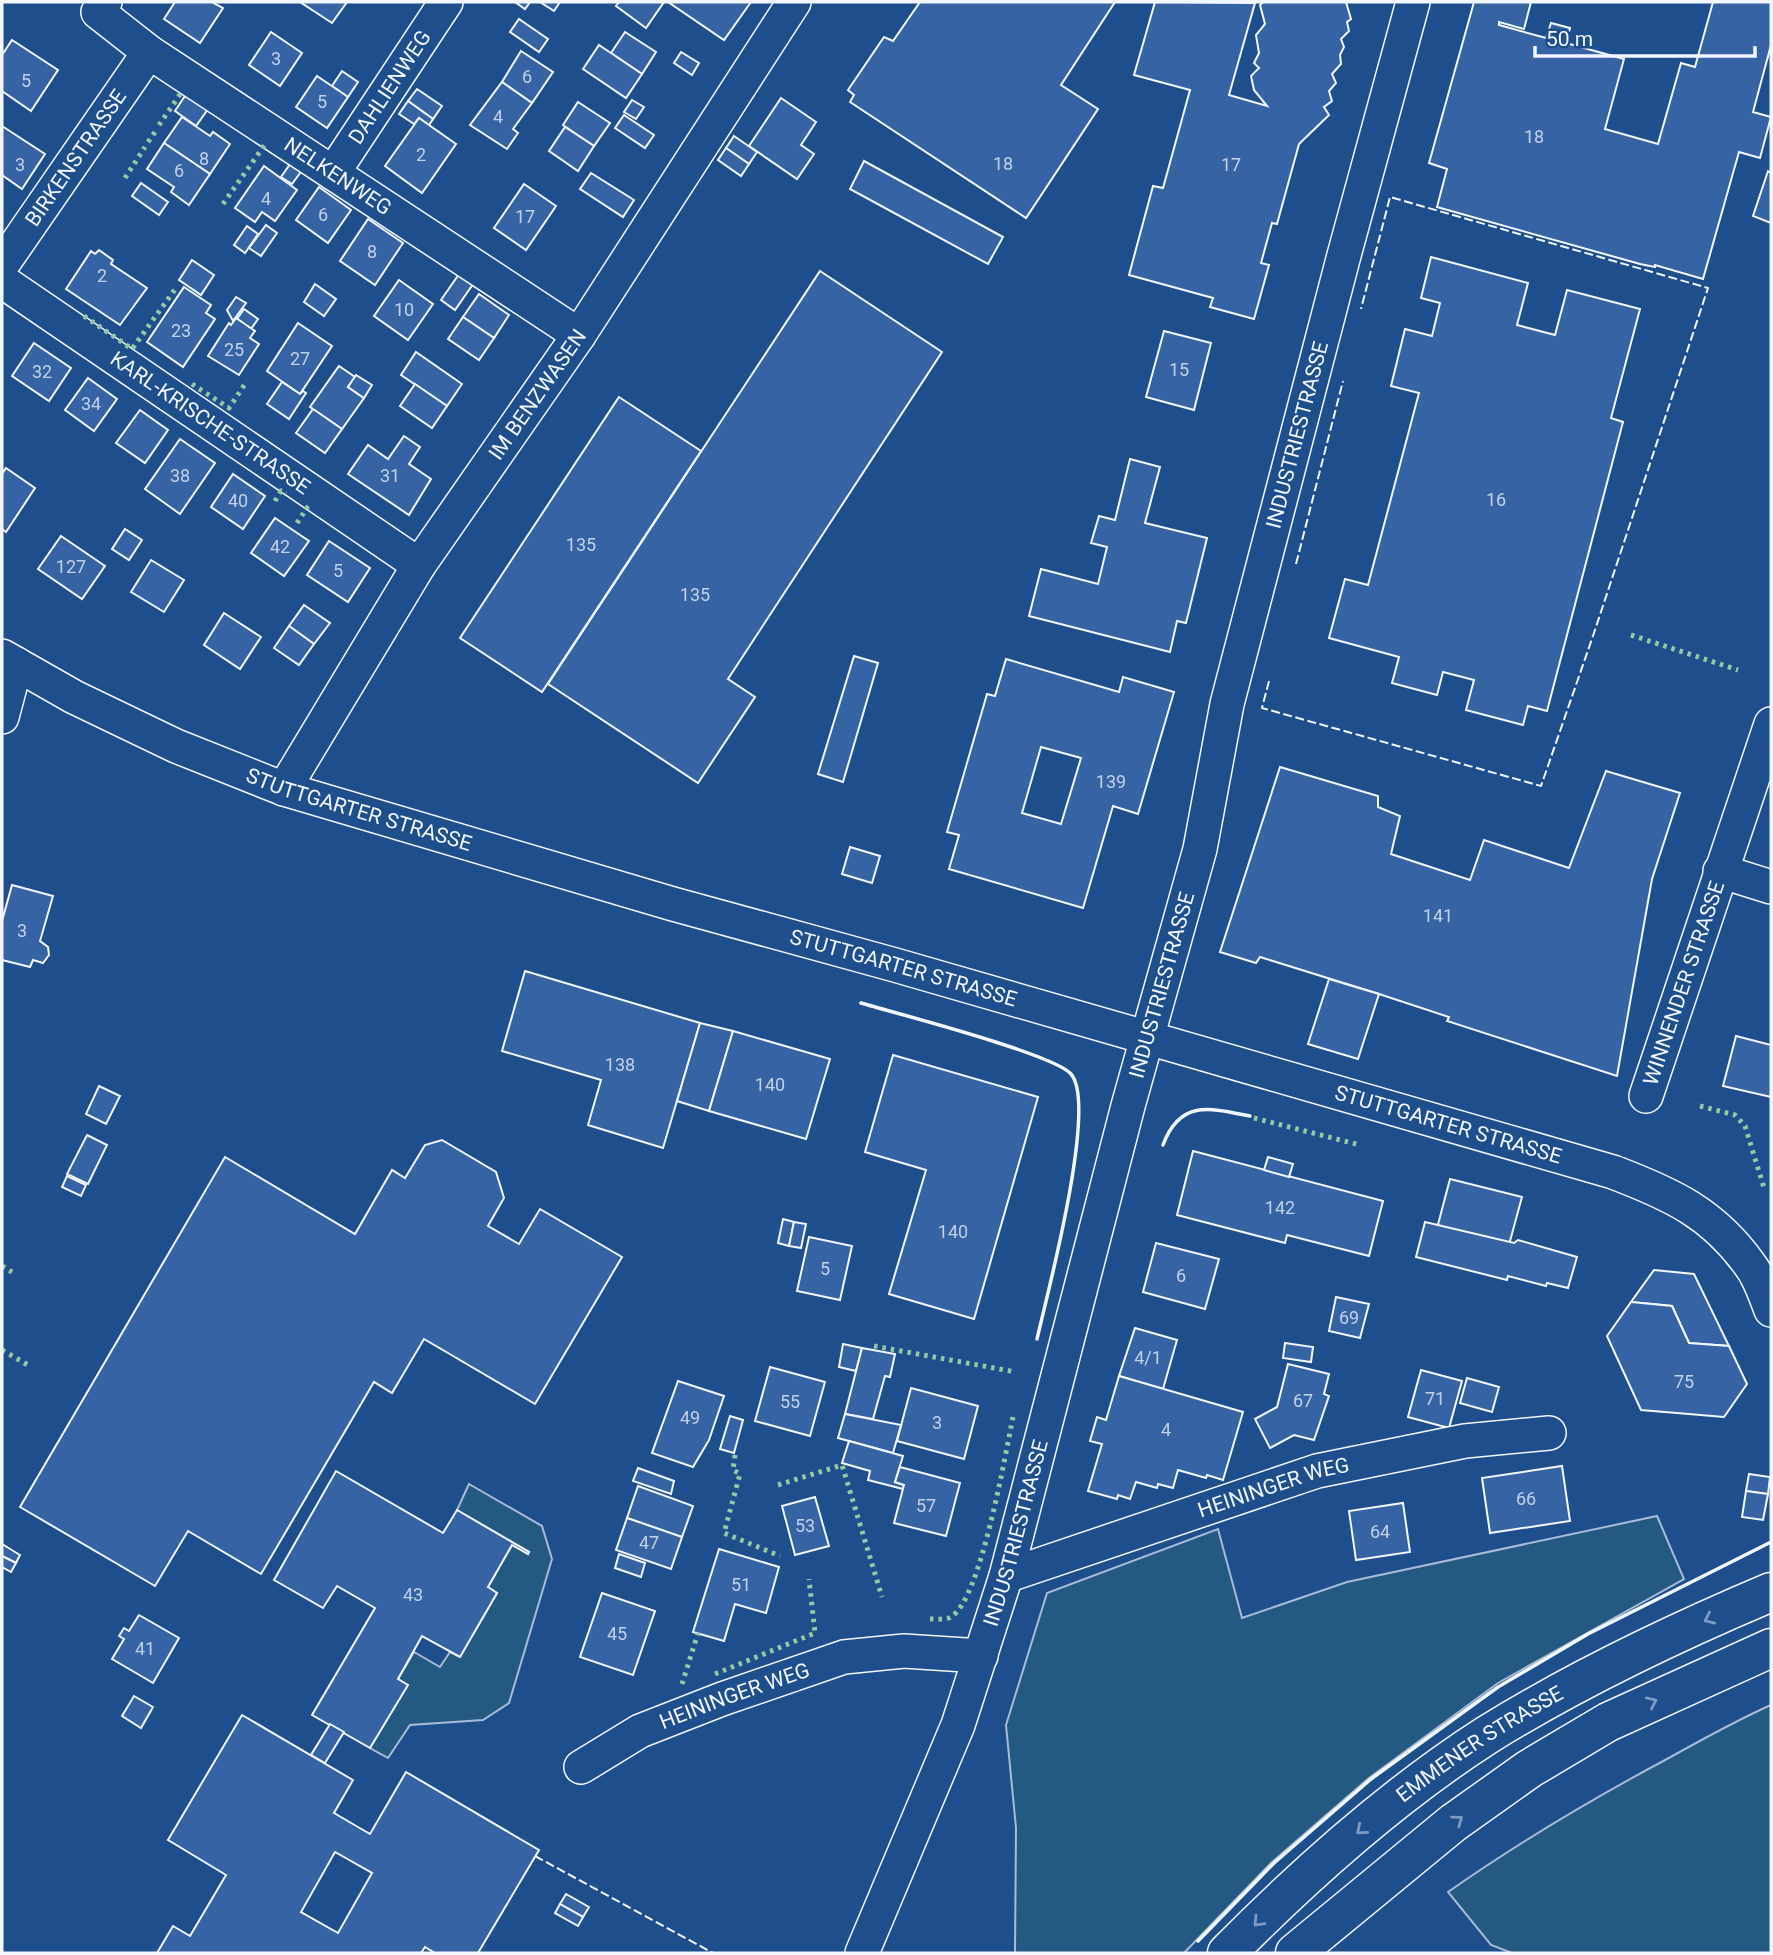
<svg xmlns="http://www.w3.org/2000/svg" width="1773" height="1955" font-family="Roboto,sans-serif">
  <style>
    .green { fill: #245a82; stroke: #a8bbd7; stroke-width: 2 }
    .building { fill: #3563a3; stroke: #f2f6ff; stroke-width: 2; fill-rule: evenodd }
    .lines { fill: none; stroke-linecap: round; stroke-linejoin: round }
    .minor-casing { stroke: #f2f6ff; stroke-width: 36 }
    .major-casing { stroke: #f2f6ff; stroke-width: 41 }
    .minor { stroke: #1f4e8c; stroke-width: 33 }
    .major { stroke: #1f4e8c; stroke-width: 38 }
    .hedge { stroke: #97c8a6; stroke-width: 5; stroke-dasharray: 3.5 5; stroke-linecap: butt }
    .fence { stroke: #f2f6ff; stroke-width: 2; stroke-dasharray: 9 3.5; stroke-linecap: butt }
    .wall { stroke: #f2f6ff; stroke-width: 3.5 }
    .oneway { stroke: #7e9ac0 }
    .labels { text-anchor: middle; stroke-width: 5; stroke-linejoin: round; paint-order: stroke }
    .number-label { font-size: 18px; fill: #c3d1e8 }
    .street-label { font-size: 21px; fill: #f2f6ff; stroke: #1f4e8c }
  </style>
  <rect width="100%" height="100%" fill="#1f4e8c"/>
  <g class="green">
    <path d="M469 1484 542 1526 552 1559 509 1703 483 1720 410 1725 388 1758 370 1748 407 1685 398 1679 414 1652 440 1667 450 1652 460 1657 497 1593 488 1587 512 1545 528 1553 529 1552 457 1510Z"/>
    <path d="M1657 1516 1684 1579 1498 1683 1369 1778 1271 1863 1184 1953H1015L1016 1828 1006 1725 1047 1593 1218 1529 1242 1618 1347 1582Z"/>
    <path d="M1771 1705V1953H1512L1491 1945 1448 1892C1518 1843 1592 1799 1667 1759 1701 1740 1735 1721 1771 1705Z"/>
  </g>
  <g class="building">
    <path d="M175 2H212L223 8 200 43 164 19Z"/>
    <path d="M300 2H347L332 23Z"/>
    <path d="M515 2H530L525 9Z"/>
    <path d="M540 2H560L554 11Z"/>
    <path d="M619 2H664L646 28 616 6Z"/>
    <path d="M668 2H751L724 40Z"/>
    <path d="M920 2H1115L1061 85 1098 109 1026 218 850 102 854 95 848 90 884 37 893 41Z"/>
    <path d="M1155 2 1255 3 1229 95 1267 106 1254 90 1251 76 1259 68 1254 63 1259 53 1256 35 1265 24 1260 5 1263 2H1346L1351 19 1347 22 1349 31 1341 39 1344 47 1340 55 1341 64 1332 74 1336 83 1329 91 1332 101 1324 107 1329 115 1299 144 1277 224 1272 223 1261 263 1269 265 1254 319 1210 307 1213 298 1129 275 1153 186 1163 188 1190 90 1134 75Z"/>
    <path d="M1474 2H1531L1524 29 1499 22V25L1546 38 1551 23 1570 28 1566 43 1624 59 1605 129 1658 144 1681 63 1695 67 1713 2H1771V45L1753 112 1771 117 1760 158 1739 152 1703 279 1655 265V267L1640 264 1437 207 1447 169 1429 163Z"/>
    <path d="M519 19 548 39 539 52 510 32Z"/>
    <path d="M271 32 302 53 280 86 249 65Z"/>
    <path d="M625 32 656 52 642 74 611 53Z"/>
    <path d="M12 40 58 70 31 111 2 91V55Z"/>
    <path d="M599 45 642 74 626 98 583 69Z"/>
    <path d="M521 51 553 72 532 103 502 82Z"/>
    <path d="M681 52 699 63 692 75 674 63Z"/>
    <path d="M342 71 358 82 348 97 332 86Z"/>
    <path d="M317 76 348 97 327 128 296 107Z"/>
    <path d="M502 82 532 103 513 129 518 133 507 149 470 125Z"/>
    <path d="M191 87 213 102 196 126 175 111Z"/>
    <path d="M417 89 442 106 433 119 408 101Z"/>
    <path d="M781 98 816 122 801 145 814 154 797 179 749 146Z"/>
    <path d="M632 100 644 107 636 119 624 112Z"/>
    <path d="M408 101 433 119 429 125 419 118 414 124 399 114Z"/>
    <path d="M578 102 610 123 594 146 563 125Z"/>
    <path d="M624 115 654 135 645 148 615 128Z"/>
    <path d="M182 117 210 136 213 132 230 144 210 174 164 143Z"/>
    <path d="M419 118 456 144 422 193 385 166Z"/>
    <path d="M2 126 45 154 22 189 2 175Z"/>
    <path d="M565 127 594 146 578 171 549 151Z"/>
    <path d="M734 136 757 152 749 164 726 148Z"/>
    <path d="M164 143 210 174 189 205 171 192 174 187 147 169Z"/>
    <path d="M726 148 749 164 741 176 718 160Z"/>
    <path d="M295 157 306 165 292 184 281 177Z"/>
    <path d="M864 161 1003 237 988 264 850 189Z"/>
    <path d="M264 166 297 190 275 221 262 212 255 222 235 208Z"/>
    <path d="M1768 171 1771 173V223L1753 216Z"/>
    <path d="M591 173 634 200 623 217 580 189Z"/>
    <path d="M141 183 168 202 159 215 132 196Z"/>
    <path d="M524 184 556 206 526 250 494 228Z"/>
    <path d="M319 187 351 210 328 243 296 220Z"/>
    <path d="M368 219 403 243 375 285 340 261Z"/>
    <path d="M266 225 277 233 261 256 249 248Z"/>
    <path d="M247 226 258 234 245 253 234 245Z"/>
    <path d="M99 250 113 260 111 264 147 288 120 325 66 289 91 251 95 254Z"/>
    <path d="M1431 257 1528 283 1517 325 1555 335 1567 290 1640 309 1611 418 1623 422 1547 711 1528 706 1523 725 1466 710 1474 680 1443 672 1437 695 1392 683 1399 657 1329 638 1345 579 1368 585 1419 393 1391 386 1405 329 1432 336 1440 303 1421 298Z"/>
    <path d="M192 260 214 275 201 295 179 280Z"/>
    <path d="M464 267 478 277 455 310 441 300Z"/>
    <path d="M820 271 942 352 728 679 755 697 698 783 548 684Z"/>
    <path d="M399 280 433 304 408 340 374 316Z"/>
    <path d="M315 284 336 299 324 316 304 302Z"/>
    <path d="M184 287 211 305 206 313 215 319 183 367 147 342Z"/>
    <path d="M479 294 509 315 494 338 463 317Z"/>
    <path d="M236 297 246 303 233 321 227 310Z"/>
    <path d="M244 309 258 319 251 329 237 319Z"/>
    <path d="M463 317 494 338 479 360 448 339Z"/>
    <path d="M236 318 255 331 250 338 259 344 239 375 208 356 229 323 231 325Z"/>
    <path d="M298 323 332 346 300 394 267 371Z"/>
    <path d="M1164 331 1211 343 1194 410 1146 397Z"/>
    <path d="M34 343 71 368 49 401 12 376Z"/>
    <path d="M416 352 462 384 447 406 401 375Z"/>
    <path d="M339 366 355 377 348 387 364 398 342 429 310 407Z"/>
    <path d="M356 375 372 385 364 398 348 387Z"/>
    <path d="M88 378 117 399 94 431 65 410Z"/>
    <path d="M282 382 300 394 303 391 306 393 289 419 267 404Z"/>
    <path d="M415 384 447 406 432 428 400 406Z"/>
    <path d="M619 397 701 451 542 692 460 638Z"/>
    <path d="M313 409 342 429 325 453 296 433Z"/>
    <path d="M140 410 168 430 145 463 116 443Z"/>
    <path d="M404 436 420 447 409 464 431 479 409 515 348 474 368 445 388 459Z"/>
    <path d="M180 439 215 463 180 514 145 489Z"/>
    <path d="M1130 459 1160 467 1145 523 1207 538 1186 623 1177 621 1170 652 1029 616 1041 569 1098 584 1107 547 1091 543 1099 516 1115 520Z"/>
    <path d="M6 468 35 488 6 532 2 529V474Z"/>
    <path d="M233 474 265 496 243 529 211 507Z"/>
    <path d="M275 518 309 541 284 576 251 553Z"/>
    <path d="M125 529 142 540 129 560 112 549Z"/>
    <path d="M61 536 105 566 82 599 38 569Z"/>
    <path d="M329 541 370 568 348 602 307 575Z"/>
    <path d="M151 560 184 580 164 612 131 592Z"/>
    <path d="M304 605 330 623 314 644 289 626Z"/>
    <path d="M224 613 261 637 240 669 204 645Z"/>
    <path d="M289 626 314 644 299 665 274 648Z"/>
    <path d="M854 656 878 663 843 782 818 774Z"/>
    <path d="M1006 659 1119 692 1123 677 1174 692 1138 814 1113 806 1083 908 949 869 959 835 947 832 987 694 995 696ZM1041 747 1081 758 1061 824 1022 813Z"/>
    <path d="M1280 767 1378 796V807L1400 816 1391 854 1470 880 1484 840 1569 868 1606 771 1680 793 1652 879 1617 1076 1447 1021 1449 1017 1379 994 1260 957 1256 963 1220 952Z"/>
    <path d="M850 847 880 856 872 883 842 874Z"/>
    <path d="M12 885 53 896 40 941 48 947 49 955 43 963 33 960 30 967 2 960V921Z"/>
    <path d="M525 971 700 1023 663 1148 588 1125 601 1080 502 1051Z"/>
    <path d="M1329 979 1379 994 1358 1059 1308 1044Z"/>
    <path d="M700 1023 733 1031 709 1111 677 1101Z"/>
    <path d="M733 1031 830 1059 806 1139 709 1111Z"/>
    <path d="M1736 1036 1771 1045V1097L1723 1086Z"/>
    <path d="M893 1055 1038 1097 974 1319 889 1294 926 1170 865 1152Z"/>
    <path d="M99 1086 120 1096 106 1124 86 1114Z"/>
    <path d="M87 1135 107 1145 88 1184 67 1174Z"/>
    <path d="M442 1140 496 1172 504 1198 488 1226 519 1244 540 1209 622 1257 535 1404 424 1339 392 1393 374 1382 261 1574 188 1531 155 1586 20 1507 225 1157 355 1234 392 1170 405 1178 425 1145Z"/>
    <path d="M1193 1151 1383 1201 1369 1256 1287 1235 1285 1243 1177 1215Z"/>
    <path d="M1268 1157 1293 1164 1289 1177 1264 1170Z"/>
    <path d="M67 1176 86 1185 81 1196 62 1187Z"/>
    <path d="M1450 1179 1522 1197 1507 1252 1436 1232Z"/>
    <path d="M783 1219 794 1222 789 1246 778 1243Z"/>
    <path d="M794 1222 806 1224 801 1248 789 1246Z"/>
    <path d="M1425 1222 1514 1243 1518 1240 1577 1257 1568 1288 1547 1283 1546 1286 1508 1276 1507 1280 1416 1257Z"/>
    <path d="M809 1237 852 1246 840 1300 797 1291Z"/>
    <path d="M1156 1243 1219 1259 1205 1309 1143 1292Z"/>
    <path d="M1654 1270 1694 1274 1729 1346 1689 1343 1672 1306 1631 1302Z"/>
    <path d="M1336 1297 1369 1304 1360 1338 1329 1331Z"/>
    <path d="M1631 1302 1672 1306 1689 1343 1729 1346 1747 1384 1724 1417 1641 1410 1607 1336Z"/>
    <path d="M1135 1328 1177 1340 1163 1389 1119 1376Z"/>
    <path d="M1285 1343 1313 1347 1311 1362 1283 1358Z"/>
    <path d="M843 1344 862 1348 856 1371 839 1367Z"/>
    <path d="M862 1348 895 1354 890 1377 885 1376 873 1419 845 1414Z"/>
    <path d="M1288 1364 1329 1374 1324 1394 1329 1396 1314 1440 1294 1435 1270 1448 1255 1419 1277 1407Z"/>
    <path d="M770 1367 825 1382 810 1436 755 1421Z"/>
    <path d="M1421 1370 1462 1381 1449 1428 1408 1417Z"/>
    <path d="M1119 1376 1243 1412 1223 1480 1207 1475 1206 1478 1178 1470 1173 1488 1158 1484 1157 1488 1136 1482 1130 1499 1118 1495 1117 1499 1088 1491 1102 1444 1090 1441 1097 1417 1106 1420Z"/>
    <path d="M1467 1378 1499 1387 1492 1412 1460 1403Z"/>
    <path d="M678 1381 724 1396 709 1440 693 1467 652 1453Z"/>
    <path d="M911 1388 978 1406 964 1459 897 1441Z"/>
    <path d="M845 1414 901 1425 893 1453 838 1438Z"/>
    <path d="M730 1416 743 1420 734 1453 720 1449Z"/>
    <path d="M849 1441 903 1456 895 1482 904 1485 903 1489 868 1480 870 1471 842 1463Z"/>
    <path d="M1562 1466 1570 1521 1490 1533 1482 1478Z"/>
    <path d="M900 1467 960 1483 946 1536 894 1523 904 1485 895 1482Z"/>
    <path d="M638 1468 674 1481 671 1494 633 1481Z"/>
    <path d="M336 1471 443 1533 457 1510 529 1552 528 1554 512 1545 488 1587 497 1593 460 1657 422 1636 398 1679 408 1685 370 1748 312 1715 375 1608 337 1586 323 1608 274 1580Z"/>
    <path d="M1749 1474 1770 1477 1768 1494 1746 1491Z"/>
    <path d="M638 1486 693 1506 682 1537 627 1518Z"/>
    <path d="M1746 1491 1768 1494 1763 1520 1742 1517Z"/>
    <path d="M815 1497 829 1546 795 1555 782 1506Z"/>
    <path d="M1403 1503 1410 1552 1356 1560 1349 1511Z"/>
    <path d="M627 1518 682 1537 671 1569 616 1550Z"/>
    <path d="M2 1544 20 1555 16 1563 2 1556Z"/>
    <path d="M719 1549 779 1567 766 1613 735 1604 724 1641 693 1632Z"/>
    <path d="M619 1554 645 1563 641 1577 615 1568Z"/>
    <path d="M2 1556 16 1563 11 1572 2 1567Z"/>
    <path d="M602 1593 655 1611 633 1675 580 1657Z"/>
    <path d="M139 1615 179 1638 153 1683 112 1659 124 1639 119 1636 124 1628 129 1631Z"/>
    <path d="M134 1696 153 1707 141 1728 122 1716Z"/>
    <path d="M242 1715 353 1780 334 1813 370 1834 406 1772 539 1850 478 1953H435L425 1947 421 1953H157L173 1926 190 1936 226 1875 168 1840ZM335 1852 372 1873 338 1933 301 1912Z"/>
    <path d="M330 1724 344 1732 325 1763 311 1755Z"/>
    <path d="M566 1894 589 1907 583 1917 560 1904Z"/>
    <path d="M560 1904 583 1917 578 1926 555 1913Z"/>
  </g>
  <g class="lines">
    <defs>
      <g id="minor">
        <path id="s1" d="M105 2 98 12 149 52 579 335"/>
        <path id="s2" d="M333 173 446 2"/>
        <path id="s3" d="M2 265 149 52"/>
        <path id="s4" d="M2 281 419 565"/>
        <path id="s5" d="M2 656 74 697 176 746 284 789 673 904 895 965 1613 1172C1671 1194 1713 1213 1750 1265 1760 1278 1765 1295 1771 1310"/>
        <path d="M2 717 16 664"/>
        <path id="s6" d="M284 789 419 565 579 335 794 2"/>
        <path d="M1720 871 1771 887"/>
        <path id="s7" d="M1646 1096 1771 724"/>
        <path id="s8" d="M1006 1576 1317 1471 1465 1441 1549 1433"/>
        <path id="s9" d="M581 1767 640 1731 722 1699 844 1657 904 1651 981 1656"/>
        <path id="s10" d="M862 1953 958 1725 1006 1576 1128 1106 1200 849 1227 704 1343 259 1413 2"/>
      </g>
      <g id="major">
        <path id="s11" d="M1227 1953C1306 1873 1392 1796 1487 1735 1577 1679 1674 1633 1771 1592"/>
        <path d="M1295 1953 1453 1823 1529 1769 1608 1722 1771 1648"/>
      </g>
    </defs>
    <use href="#minor" class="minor-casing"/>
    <use href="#major" class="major-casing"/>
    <use href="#minor" class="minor"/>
    <use href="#major" class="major"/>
    <g class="hedge">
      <path d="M159 125 183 90"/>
      <path d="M148 142 155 132"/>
      <path d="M125 178 145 147"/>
      <path d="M223 204 266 143"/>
      <path d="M84 316 132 349 176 288"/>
      <path d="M192 384 229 408 247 381"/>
      <path d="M275 501 281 491 286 494"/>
      <path d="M297 523 307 508 303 505"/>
      <path d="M1631 635 1738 670"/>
      <path d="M1700 1106 1735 1115 1745 1126 1765 1191"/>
      <path d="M1254 1118 1360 1145"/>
      <path d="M2 1266 12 1272"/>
      <path d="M874 1346 1016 1372"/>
      <path d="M2 1350 28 1365"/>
      <path d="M735 1455 733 1470 740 1474 724 1533 780 1556"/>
      <path d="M778 1485 842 1465 882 1597"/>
      <path d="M930 1619C937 1619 946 1620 951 1617 981 1599 1005 1455 1013 1417"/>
      <path d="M715 1674 815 1633 809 1579"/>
      <path d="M682 1684 698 1633"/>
    </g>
    <g class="fence">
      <path d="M1296 564 1343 381"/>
      <path d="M1269 681 1262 708 1541 786 1594 633 1708 288 1390 197 1361 309"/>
      <path d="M535 1856 713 1953"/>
    </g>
    <g class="wall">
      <path d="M861 1003C895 1013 1054 1054 1071 1074 1098 1105 1047 1295 1037 1339"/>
      <path d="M1163 1145C1180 1099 1210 1108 1250 1116"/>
      <path d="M1198 1941 1274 1863 1371 1779 1498 1687 1588 1634 1771 1542"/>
    </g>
  </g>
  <defs><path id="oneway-chevron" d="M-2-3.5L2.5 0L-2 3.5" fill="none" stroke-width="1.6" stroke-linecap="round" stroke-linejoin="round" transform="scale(1.75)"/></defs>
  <g class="oneway">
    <use href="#oneway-chevron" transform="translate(1709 1619) rotate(155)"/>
    <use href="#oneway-chevron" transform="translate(1652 1702) rotate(-25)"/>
    <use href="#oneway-chevron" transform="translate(1458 1820) rotate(-36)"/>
    <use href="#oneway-chevron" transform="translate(1361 1830) rotate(140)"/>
    <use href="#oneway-chevron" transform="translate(1258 1922) rotate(134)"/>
  </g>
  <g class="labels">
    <g class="number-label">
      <text x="276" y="65">3</text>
      <text x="527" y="83">6</text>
      <text x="26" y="87">5</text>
      <text x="322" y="108">5</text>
      <text x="498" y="123">4</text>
      <text x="1534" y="143">18</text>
      <text x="421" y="161">2</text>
      <text x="204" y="165">8</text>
      <text x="1003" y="170">18</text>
      <text x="20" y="171">3</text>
      <text x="1231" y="171">17</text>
      <text x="179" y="177">6</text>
      <text x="266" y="205">4</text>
      <text x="323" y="221">6</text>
      <text x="525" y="223">17</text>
      <text x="372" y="258">8</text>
      <text x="102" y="282">2</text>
      <text x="404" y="316">10</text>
      <text x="181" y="337">23</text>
      <text x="234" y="356">25</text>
      <text x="300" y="365">27</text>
      <text x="1179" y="376">15</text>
      <text x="42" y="378">32</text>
      <text x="91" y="410">34</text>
      <text x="180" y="482">38</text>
      <text x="390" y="482">31</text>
      <text x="1496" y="506">16</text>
      <text x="238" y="507">40</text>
      <text x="581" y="551">135</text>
      <text x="280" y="553">42</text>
      <text x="71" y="573">127</text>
      <text x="338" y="577">5</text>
      <text x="695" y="601">135</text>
      <text x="1111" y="788">139</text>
      <text x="1438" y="922">141</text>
      <text x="22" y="937">3</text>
      <text x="620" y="1071">138</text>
      <text x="770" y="1091">140</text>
      <text x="1280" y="1214">142</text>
      <text x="953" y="1238">140</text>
      <text x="825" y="1275">5</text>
      <text x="1181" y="1282">6</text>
      <text x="1349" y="1324">69</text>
      <text x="1148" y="1364">4/1</text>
      <text x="1684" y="1388">75</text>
      <text x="1435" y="1405">71</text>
      <text x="1303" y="1407">67</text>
      <text x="790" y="1408">55</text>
      <text x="690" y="1424">49</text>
      <text x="937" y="1429">3</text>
      <text x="1166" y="1436">4</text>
      <text x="1526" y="1505">66</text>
      <text x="926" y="1512">57</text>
      <text x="805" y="1532">53</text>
      <text x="1380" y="1538">64</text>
      <text x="649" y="1549">47</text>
      <text x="741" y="1591">51</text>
      <text x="413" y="1601">43</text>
      <text x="617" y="1640">45</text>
      <text x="145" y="1655">41</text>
    </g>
    <g class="street-label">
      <text dy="7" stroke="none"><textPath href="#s2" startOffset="103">DAHLIENWEG</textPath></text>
      <text dy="7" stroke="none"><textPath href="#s3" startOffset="130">BIRKENSTRASSE</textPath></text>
      <text dy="7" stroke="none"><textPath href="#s1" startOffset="303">NELKENWEG</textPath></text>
      <text dy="7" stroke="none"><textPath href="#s6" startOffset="469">IM BENZWASEN</textPath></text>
      <text dy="7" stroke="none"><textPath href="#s4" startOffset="252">KARL-KRISCHE-STRASSE</textPath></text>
      <text dy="7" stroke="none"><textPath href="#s10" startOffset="1582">INDUSTRIESTRASSE</textPath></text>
      <text dy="7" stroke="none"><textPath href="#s5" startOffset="390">STUTTGARTER STRASSE</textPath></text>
      <text dy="7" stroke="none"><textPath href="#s5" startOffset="957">STUTTGARTER STRASSE</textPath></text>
      <text dy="7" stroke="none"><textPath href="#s7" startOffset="119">WINNENDER STRASSE</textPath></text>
      <text dy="7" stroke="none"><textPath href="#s10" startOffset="1015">INDUSTRIESTRASSE</textPath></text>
      <text dy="7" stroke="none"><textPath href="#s5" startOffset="1524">STUTTGARTER STRASSE</textPath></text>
      <text dy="7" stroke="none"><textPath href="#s8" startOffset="282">HEININGER WEG</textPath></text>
      <text dy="7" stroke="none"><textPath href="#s10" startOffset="448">INDUSTRIESTRASSE</textPath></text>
      <text dy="7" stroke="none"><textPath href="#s9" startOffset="170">HEININGER WEG</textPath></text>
      <text dy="7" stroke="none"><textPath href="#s11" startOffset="329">EMMENER STRASSE</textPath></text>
    </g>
  </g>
  <rect width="1773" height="1955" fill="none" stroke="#f2f6ff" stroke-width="7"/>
  <path d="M1535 46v10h220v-10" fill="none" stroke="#f2f6ff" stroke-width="3.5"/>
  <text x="1546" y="46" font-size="21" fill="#f2f6ff" stroke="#1f4e8c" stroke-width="5" paint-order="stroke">50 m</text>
</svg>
